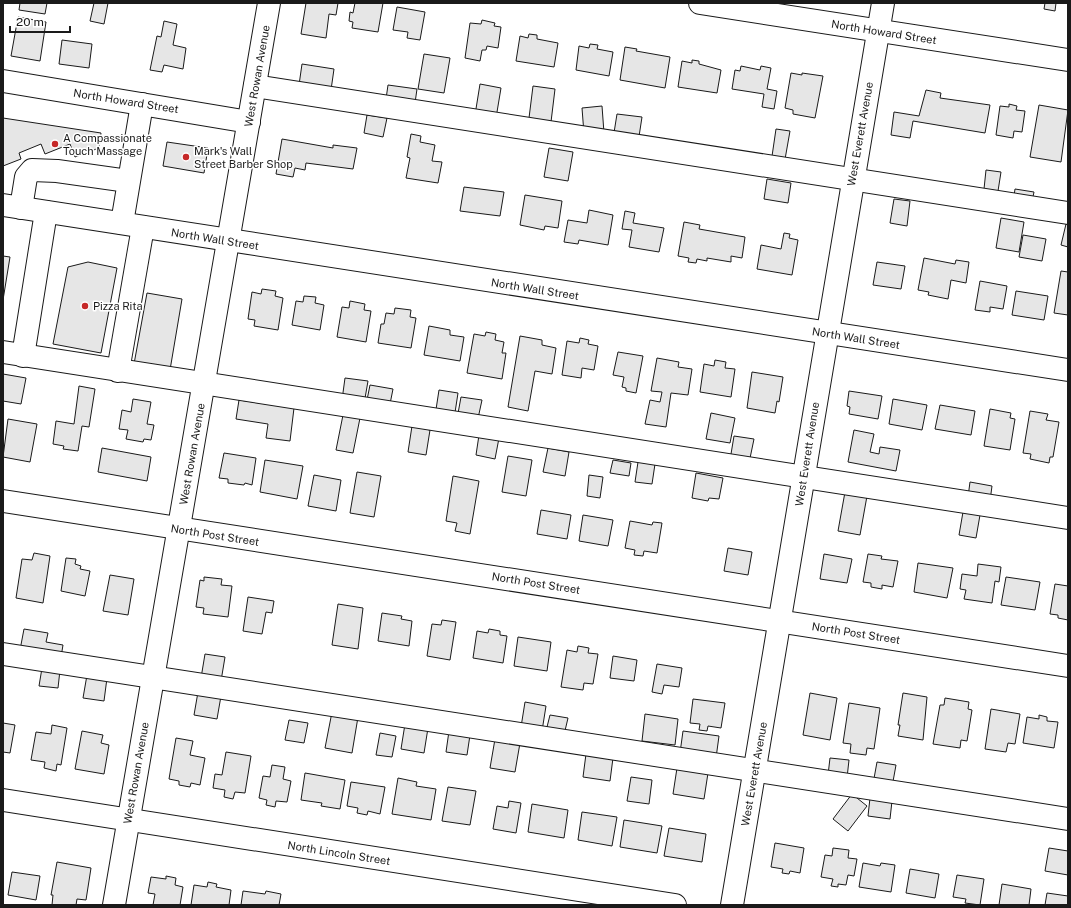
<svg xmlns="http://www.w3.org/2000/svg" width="1071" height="908" font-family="'Public Sans',sans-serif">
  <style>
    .building { fill: #e6e6e6; stroke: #1a1a1a }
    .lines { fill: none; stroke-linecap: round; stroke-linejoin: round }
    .minor-casing { stroke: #1a1a1a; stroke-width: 24 }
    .minor { stroke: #fff; stroke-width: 22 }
    .poi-dot { fill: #c62828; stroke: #fff; stroke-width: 1.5 }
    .labels { text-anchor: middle; stroke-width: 3; stroke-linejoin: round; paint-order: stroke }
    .street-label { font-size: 11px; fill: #1a1a1a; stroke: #fff }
    .poi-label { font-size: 11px; fill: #1a1a1a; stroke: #fff; text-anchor: start }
  </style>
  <rect width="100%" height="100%" fill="#fff"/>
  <g class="building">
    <path d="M20 3H47L45 14 19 10Z"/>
    <path d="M94 3H108L104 24 90 21Z"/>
    <path d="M306 3H338L336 15 329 14 326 38 301 34Z"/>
    <path d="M355 3H383L378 32 352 28 353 22 349 21 350 12 353 13Z"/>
    <path d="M1045 3H1056L1055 11 1044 9Z"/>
    <path d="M397 7 425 12 420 40 407 38 408 32 393 30Z"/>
    <path d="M18 17 46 22 40 61 11 56Z"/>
    <path d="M482 20 495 23 494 26 501 27 498 48 487 46 486 50H482L480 61 465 58 470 23 481 24Z"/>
    <path d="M164 21 177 24 173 45 186 48 183 69 164 65 162 72 150 70 157 36 161 37Z"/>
    <path d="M529 34 537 35V39L558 43 554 67 516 61 520 36 528 38Z"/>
    <path d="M62 40 92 44 89 68 59 64Z"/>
    <path d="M590 44 598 45 597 49 613 52 609 76 576 70 579 46 589 48Z"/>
    <path d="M625 47 637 49 636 51 670 57 665 88 620 80Z"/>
    <path d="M424 54 450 58 444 93 418 89Z"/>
    <path d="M692 60 699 61V64L721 70 717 93 678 87 682 61 692 63Z"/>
    <path d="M302 64 334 69 331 90 299 85Z"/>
    <path d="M741 66 760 70 761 66 771 68 767 89 777 91 774 109 762 107 764 94 732 89 735 70 740 71Z"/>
    <path d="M791 73 802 75V73L823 76 815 118 793 114V110L785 108Z"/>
    <path d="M480 84 501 88 496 118 475 115Z"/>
    <path d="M388 85 417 89 415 103 386 99Z"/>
    <path d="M533 86 555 89 551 122 529 118Z"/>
    <path d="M926 90 941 93 940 98 990 105 985 133 913 121 910 138 891 135 894 112 919 116Z"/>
    <path d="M1009 104 1017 106 1016 110 1025 111 1022 132 1014 131 1013 138 996 135 1000 106 1009 107Z"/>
    <path d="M1039 105 1068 110 1061 162 1030 157Z"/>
    <path d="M602 106 604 133 584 134 582 108Z"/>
    <path d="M617 114 642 117 638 143 613 139Z"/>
    <path d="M367 115 387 118 383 137 364 133Z"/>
    <path d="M3 118 101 133 99 148 75 157 70 144 45 154 41 144 19 153 21 159 3 166Z"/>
    <path d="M776 129 790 131 784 165 771 163Z"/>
    <path d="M411 134 421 136 420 142 435 145 432 161 442 162 438 183 406 178 410 158 407 157Z"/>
    <path d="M282 139 333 148V145L357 148 353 169 306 163 305 170 295 168 293 177 276 174Z"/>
    <path d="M167 142 208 148 204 173 163 166Z"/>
    <path d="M549 148 573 152 568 181 544 177Z"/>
    <path d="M986 170 1001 172 998 191 984 189Z"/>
    <path d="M767 179 791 183 788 203 764 199Z"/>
    <path d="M464 187 504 192 500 216 460 211Z"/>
    <path d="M1015 189 1034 192 1031 206 1013 203Z"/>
    <path d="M525 195 562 201 558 228 545 226 544 230 520 225Z"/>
    <path d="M894 199 910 201 907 226 890 223Z"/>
    <path d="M589 210 613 215 608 245 579 240 578 244 564 242 568 220 587 223Z"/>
    <path d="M625 211 635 213 633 223 664 228 659 252 629 247 632 230 622 229Z"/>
    <path d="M1001 218 1024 222 1019 252 996 248Z"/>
    <path d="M684 222 700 225 699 229 745 237 742 258 731 256V262L707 258V261L697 259 696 263 688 262 689 258 678 256Z"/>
    <path d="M1066 224H1068V247L1061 245Z"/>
    <path d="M784 233 790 234 789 238 798 240 792 275 757 269 761 245 781 249Z"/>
    <path d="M1023 235 1046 239 1042 261 1019 257Z"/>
    <path d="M3 256 10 257 3 300Z"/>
    <path d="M924 258 955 264 956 260 969 262 966 283 951 280 948 299 928 295 929 292 918 290Z"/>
    <path d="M88 262 117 268 101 353 53 344 68 267Z"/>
    <path d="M877 262 905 266 901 289 873 285Z"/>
    <path d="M1061 271 1068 272V315L1054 313Z"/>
    <path d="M980 281 1007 286 1003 309 990 307V312L975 310Z"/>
    <path d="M262 289 276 291 275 296 283 298 278 330 254 326 255 320 248 319 252 292 261 294Z"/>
    <path d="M1016 291 1048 296 1044 320 1012 315Z"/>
    <path d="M147 293 182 299 170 370 134 364Z"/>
    <path d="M304 296 316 297 315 303 324 305 320 330 292 325 296 301 303 302Z"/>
    <path d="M350 301 365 304 364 310 371 311 366 342 337 337 342 307 349 308Z"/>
    <path d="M395 308 411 310 410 317 416 318 411 348 378 343 381 324H384L386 313 394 314Z"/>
    <path d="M429 326 450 330V335L464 337 460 361 424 355Z"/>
    <path d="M486 332 496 334 495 340 504 342 502 353H506L502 379 467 373 474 334 485 336Z"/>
    <path d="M520 336 542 340V345L556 348 552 374 535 371 528 411 508 407Z"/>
    <path d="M580 338 589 340 588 344 598 346 594 370 582 368 581 378 562 375 567 341 579 343Z"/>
    <path d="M618 352 643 356 636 393 626 391V388L622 387 624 377 613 375Z"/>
    <path d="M657 358 679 362 678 367 692 369 688 395 671 393 666 427 645 424 650 400 660 402 662 392 651 391Z"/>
    <path d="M715 360 726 362 725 368 735 369 731 397 700 392 704 364 714 366Z"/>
    <path d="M752 372 783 377 779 402 777 401 775 413 747 408Z"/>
    <path d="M3 374 26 378 21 404 3 401Z"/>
    <path d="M345 378 368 381 364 404 342 400Z"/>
    <path d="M370 385 393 389 389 409 366 405Z"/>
    <path d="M79 386 95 389 89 427 82 426 78 451 63 449 64 446 53 444 56 421 74 424Z"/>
    <path d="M439 390 458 393 454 419 435 416Z"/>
    <path d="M849 391 882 396 878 419 849 414 850 407 847 406Z"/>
    <path d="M461 397 482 400 477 423 457 419Z"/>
    <path d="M133 399 151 402 147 424 154 425 151 440 144 439 143 442 126 439 128 430 119 429 122 410 131 412Z"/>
    <path d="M893 399 927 405 922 430 889 424Z"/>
    <path d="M239 400 294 408 290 441 266 438 268 424 236 419Z"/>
    <path d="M940 405 975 411 971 435 935 429Z"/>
    <path d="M990 409 1011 413 1010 418 1015 419 1010 450 984 446Z"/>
    <path d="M1030 411 1048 414 1046 420 1059 422 1053 457H1050L1049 463 1030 459 1031 454 1023 453Z"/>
    <path d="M711 413 735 418 730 443 706 439Z"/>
    <path d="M343 415 360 418 353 453 336 450Z"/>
    <path d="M8 419 37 424 30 462 3 457Z"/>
    <path d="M412 426 430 430 426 455 408 452Z"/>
    <path d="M854 430 874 434 870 452 879 454 880 447 900 450 896 471 848 462Z"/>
    <path d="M479 435 499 438 495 459 476 455Z"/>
    <path d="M734 436 754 439 749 463 730 460Z"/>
    <path d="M102 448 151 457 147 481 98 472Z"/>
    <path d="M548 448 569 452 565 476 543 472Z"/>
    <path d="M224 453 256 458 252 485 245 483 244 485 228 483V479L219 478Z"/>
    <path d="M508 456 532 460 526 496 502 492Z"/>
    <path d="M265 460 303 466 297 499 260 492Z"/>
    <path d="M613 460 631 463 629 476 610 473Z"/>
    <path d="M638 462 655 464 652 484 635 482Z"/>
    <path d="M357 472 381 476 374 517 350 513Z"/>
    <path d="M696 473 723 478 719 499 709 498 708 501 692 498Z"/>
    <path d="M314 475 341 480 336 511 308 506Z"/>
    <path d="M589 475 603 477 600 498 587 496Z"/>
    <path d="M453 476 479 481 470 534 455 531 457 523 446 521Z"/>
    <path d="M970 482 992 486 990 501 968 497Z"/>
    <path d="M845 492 867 496 860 535 838 531Z"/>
    <path d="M541 510 571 515 567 539 537 534Z"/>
    <path d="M963 512 980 515 976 538 959 535Z"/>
    <path d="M583 515 613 520 608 546 579 541Z"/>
    <path d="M630 521 652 525 653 522 662 523 657 553 644 551 643 556 634 555 635 550 625 548Z"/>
    <path d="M728 548 752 552 748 575 724 571Z"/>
    <path d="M34 553 50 556 43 603 16 598 22 559 32 560Z"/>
    <path d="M824 554 852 559 847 583 820 579Z"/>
    <path d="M868 554 882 556 881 559 898 561 893 587 882 585V589L871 587V583L863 582Z"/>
    <path d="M66 558 76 559 75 564 81 566 80 569 90 571 85 596 61 591Z"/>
    <path d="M918 563 953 568 947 598 914 592Z"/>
    <path d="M978 564 1001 567 999 582 995 581 992 603 964 599 966 590 960 589 962 574 977 576Z"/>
    <path d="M110 575 134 579 128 615 103 611Z"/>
    <path d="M204 577 222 579 221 585 232 586 228 617 203 614 204 608 196 607 200 580 204 581Z"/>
    <path d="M1006 577 1040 582 1035 610 1001 605Z"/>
    <path d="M1055 584 1068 586V620L1058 618V615L1050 614Z"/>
    <path d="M248 597 274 601 272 613 266 612 262 634 243 631Z"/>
    <path d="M338 604 363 608 358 649 332 645Z"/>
    <path d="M382 613 402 616 401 619 412 621 409 646 378 641Z"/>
    <path d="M442 620 456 622 450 660 427 656 432 624 441 625Z"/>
    <path d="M24 629 48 633 46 642 63 645 61 657 20 650Z"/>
    <path d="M489 629 500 631V635L507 636 503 663 473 658 477 631 488 633Z"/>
    <path d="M518 637 551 642 547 671 514 666Z"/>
    <path d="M578 646 589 648 588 653 598 654 593 684 584 683 583 690 561 687 567 650 577 652Z"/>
    <path d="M205 654 225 657 221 681 201 678Z"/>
    <path d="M613 656 637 660 634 681 610 678Z"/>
    <path d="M657 664 682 668 679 687 664 685 662 694 652 692Z"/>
    <path d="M42 668 60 670 58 688 39 686Z"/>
    <path d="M87 675 107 678 104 701 83 698Z"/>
    <path d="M198 692 221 696 217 719 194 715Z"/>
    <path d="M810 693 837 698 830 740 803 735Z"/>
    <path d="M903 693 927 697 923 740 898 736 900 725H898Z"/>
    <path d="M945 698 969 702 968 709 972 710 967 741 961 740 960 748 933 744 940 705H944Z"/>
    <path d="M693 699 725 703 721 728 708 726 707 731 699 730 700 724 690 723Z"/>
    <path d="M525 702 546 706 542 731 521 727Z"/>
    <path d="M849 703 880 708 874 749 867 748 866 755 850 753 851 744 843 743Z"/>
    <path d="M991 709 1020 714 1015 744 1008 743 1006 752 985 749Z"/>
    <path d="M332 712 358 717 352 753 325 748Z"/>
    <path d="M645 714 678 719 675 745 642 741Z"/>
    <path d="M550 715 568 718 564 735 546 731Z"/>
    <path d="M1039 715 1047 717V721L1058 722 1054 748 1023 743 1027 717 1039 719Z"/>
    <path d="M289 720 308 723 304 743 285 740Z"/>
    <path d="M3 723 15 725 10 753 3 752Z"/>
    <path d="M405 724 428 728 424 753 401 749Z"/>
    <path d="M52 725 67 728 61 765 57 764 56 771 44 768 45 762 31 760 36 732 51 734Z"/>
    <path d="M82 731 103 735 101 743 109 745 104 774 75 769Z"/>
    <path d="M449 731 470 735 467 755 446 752Z"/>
    <path d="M683 731 719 736 716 758 680 753Z"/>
    <path d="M380 733 396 736 392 757 376 755Z"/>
    <path d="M176 738 193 741 190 755 205 758 200 785 191 783 190 787 179 785V781L169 779Z"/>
    <path d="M495 739 520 743 515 772 490 768Z"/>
    <path d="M226 752 251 756 245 793 235 792 233 799 224 797 225 790 213 788 215 774 222 775Z"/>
    <path d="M586 754 613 758 610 781 583 777Z"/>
    <path d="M830 758 849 760 847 778 828 775Z"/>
    <path d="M877 762 896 765 892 787 873 784Z"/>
    <path d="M272 765 285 767 283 779 291 781 287 802 276 801 275 807 266 805 267 800 259 798 263 776 270 777Z"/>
    <path d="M677 768 708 773 704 799 673 794Z"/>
    <path d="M305 773 345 780 340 809 321 806 322 803 301 800Z"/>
    <path d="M631 777 652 780 649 804 627 801Z"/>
    <path d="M398 778 417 782 416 786 436 789 431 820 392 814Z"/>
    <path d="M351 782 385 787 380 814 368 811 367 815 357 813 358 808 347 806Z"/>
    <path d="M448 787 476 791 470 825 442 821Z"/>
    <path d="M852 794 867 806 848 831 833 819Z"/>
    <path d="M870 798 892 801 890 819 868 816Z"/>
    <path d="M509 801 521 803 516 833 493 829 497 806 508 808Z"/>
    <path d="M532 804 568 810 564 838 528 832Z"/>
    <path d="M582 812 617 817 612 846 578 840Z"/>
    <path d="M624 820 662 826 657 853 620 847Z"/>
    <path d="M669 828 706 834 702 862 664 856Z"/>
    <path d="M775 843 804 848 800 873 790 871 789 874 782 873 783 869 771 867Z"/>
    <path d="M833 848 849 850 848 858 857 859 854 876 848 875 846 885 838 884V887L831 886 833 879 821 877 825 855 832 856Z"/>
    <path d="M1049 848 1068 851V875L1045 871Z"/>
    <path d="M57 862 91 868 86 900 77 899 76 905H52L53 895H51Z"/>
    <path d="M863 863 880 866 881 863 895 865 891 892 859 887Z"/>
    <path d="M910 869 939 874 935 898 906 893Z"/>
    <path d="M12 872 40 876 36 900 8 895Z"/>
    <path d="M957 875 984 879 980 905 965 903 966 899 953 897Z"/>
    <path d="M166 876 176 878 175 885 183 887 180 905H153L155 894 148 893 151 877 166 879Z"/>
    <path d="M208 882 217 884 216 887 231 890 229 905H191L194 885 207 887Z"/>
    <path d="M1002 884 1031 889 1029 905H999Z"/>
    <path d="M243 891 265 894 266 891 281 894 279 905H241Z"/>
    <path d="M1047 893 1068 896V905H1045Z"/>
  </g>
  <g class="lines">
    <defs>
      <g id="minor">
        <path d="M700 3 1068 60"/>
        <path d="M3 81 249 122"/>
        <path d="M255 86 1068 213"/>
        <path d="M3 205 1068 370"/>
        <path d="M21 208 26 177 32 170 57 171 128 181"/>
        <path d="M122 223 142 104"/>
        <path d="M3 352 1068 518"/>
        <path d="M23 356 46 212"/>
        <path d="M118 371 143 227"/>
        <path d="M3 501 1068 666"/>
        <path d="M3 654 1068 819"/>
        <path d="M3 800 675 905"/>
        <path d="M114 905 269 3"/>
        <path d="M732 905 883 3"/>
      </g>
    </defs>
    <use href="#minor" class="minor-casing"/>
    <use href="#minor" class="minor"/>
  </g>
  <g class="poi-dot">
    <circle cx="55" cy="144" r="4"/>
    <circle cx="186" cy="157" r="4"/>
    <circle cx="85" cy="306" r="4"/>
  </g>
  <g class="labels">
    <g class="street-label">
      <text transform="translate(884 32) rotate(9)" y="4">North Howard Street</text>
      <text transform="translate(257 76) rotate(-80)" y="4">West Rowan Avenue</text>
      <text transform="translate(126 101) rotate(9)" y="4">North Howard Street</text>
      <text transform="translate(860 134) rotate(-80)" y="4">West Everett Avenue</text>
      <text transform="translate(215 239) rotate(9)" y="4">North Wall Street</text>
      <text transform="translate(535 289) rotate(9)" y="4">North Wall Street</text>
      <text transform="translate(856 338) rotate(9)" y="4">North Wall Street</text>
      <text transform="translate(192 454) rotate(-80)" y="4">West Rowan Avenue</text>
      <text transform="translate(807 454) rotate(-81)" y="4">West Everett Avenue</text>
      <text transform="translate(215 535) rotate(9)" y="4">North Post Street</text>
      <text transform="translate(536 583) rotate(9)" y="4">North Post Street</text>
      <text transform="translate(856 633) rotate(9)" y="4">North Post Street</text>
      <text transform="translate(136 773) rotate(-80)" y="4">West Rowan Avenue</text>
      <text transform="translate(754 774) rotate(-80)" y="4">West Everett Avenue</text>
      <text transform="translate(339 853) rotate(9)" y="4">North Lincoln Street</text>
    </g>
    <g class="poi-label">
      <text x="63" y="142">A Compassionate<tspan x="63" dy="13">Touch Massage</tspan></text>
      <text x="194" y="155">Mark's Wall<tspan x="194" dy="13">Street Barber Shop</tspan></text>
      <text x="93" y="310">Pizza Rita</text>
    </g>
  </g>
  <rect width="1071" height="908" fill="none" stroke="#1a1a1a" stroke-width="8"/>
  <path d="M10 26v6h60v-6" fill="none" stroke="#1a1a1a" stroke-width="2"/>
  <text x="16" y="26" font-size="12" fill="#1a1a1a" stroke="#ffffff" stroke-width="3" paint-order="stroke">20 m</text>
</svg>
